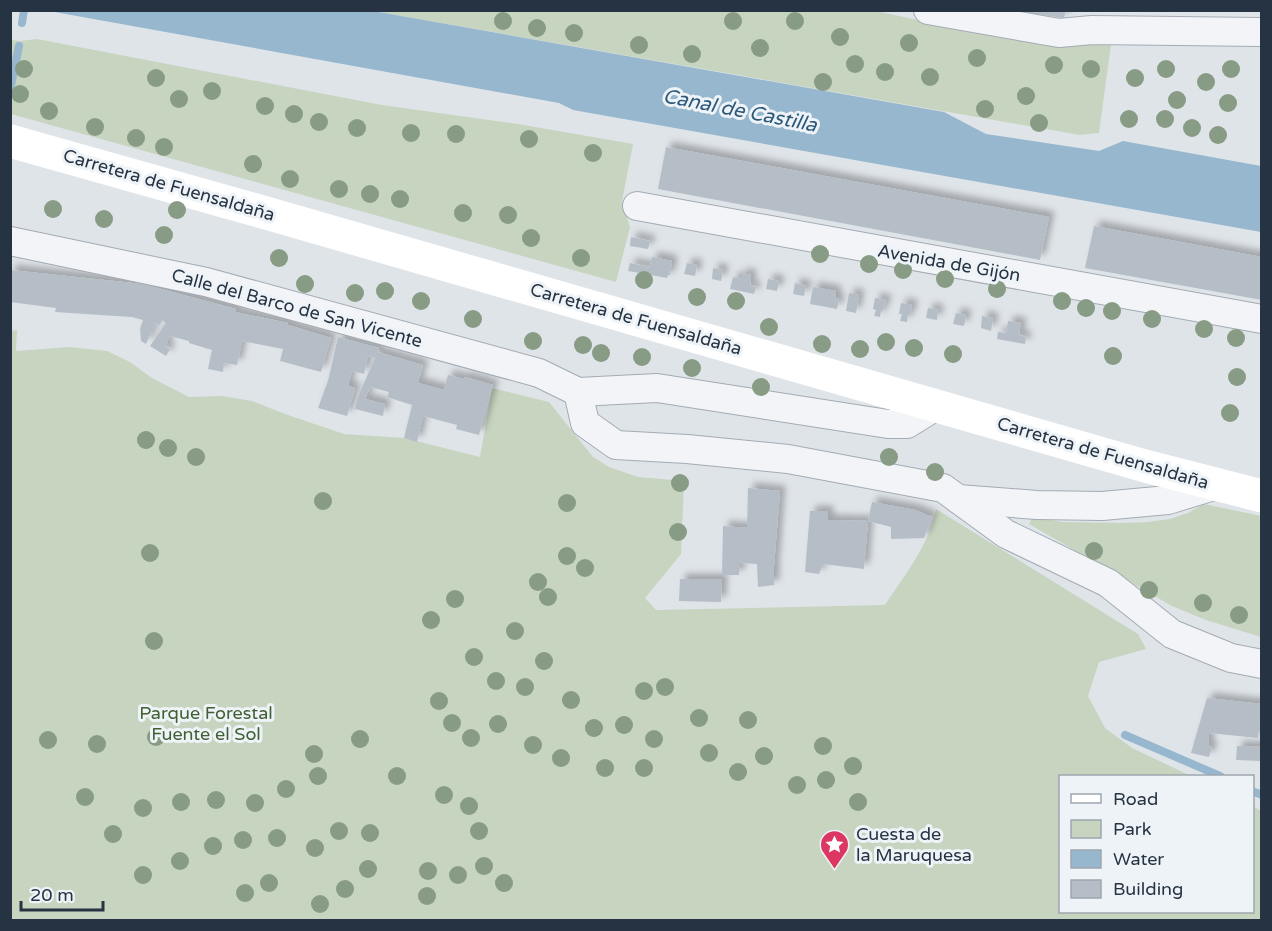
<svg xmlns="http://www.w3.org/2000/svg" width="1272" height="931" font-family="'Varela Round',sans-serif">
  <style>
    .green { fill: #c7d4bf }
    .water { fill: #96b7cd }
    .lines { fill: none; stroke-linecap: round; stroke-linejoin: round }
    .stream { stroke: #96b7cd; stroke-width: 8 }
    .building { fill: #b5bec7; filter: url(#shadow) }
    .street-casing { stroke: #a4abb4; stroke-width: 30 }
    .street { stroke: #f2f4f7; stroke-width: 28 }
    .secondary { stroke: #fff; stroke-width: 33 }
    .tree { fill: #889b84 }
    .labels { text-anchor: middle; stroke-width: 6; stroke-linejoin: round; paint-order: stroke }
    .street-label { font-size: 18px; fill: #263342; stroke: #eef3f7 }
    .park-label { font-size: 18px; fill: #405f32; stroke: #eef3f7 }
    .poi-label { font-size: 18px; fill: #263342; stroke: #eef3f7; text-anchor: start }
    .water-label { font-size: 20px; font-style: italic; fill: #2c587a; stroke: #eef3f7 }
  </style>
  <defs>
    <filter id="shadow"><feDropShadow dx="5.5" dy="-5.5" stdDeviation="3" flood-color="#0004"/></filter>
  </defs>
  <rect width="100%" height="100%" fill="#dfe4e9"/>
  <g class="green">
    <path d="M871 10 951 27 1111 44 1099 133 1080 135 373 11Z"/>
    <path d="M37 39 382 105 518 124 633 144 622 201 630 227 616 282 11 114 10 40 20 41Z"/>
    <path d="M17 330 16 351 70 347 107 351 130 362 152 378 189 397 222 396 252 401 285 414 344 434 404 438 480 457 492 388 549 402 593 457 609 467 638 477 684 481 681 554 645 598 656 610 885 605C906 573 928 547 936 509L1138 634 1146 649 1099 662 1088 696 1105 728 1132 748 1191 776H1060V912H1252L1253 806 1261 811V920H11L10 331Z"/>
    <path d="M1204 504 1261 516V637L1206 620 1172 606 1029 524 1033 517 1063 522 1122 523 1147 522 1170 519 1188 513Z"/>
  </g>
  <path class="water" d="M49 11H373L944 112 986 134 1099 151 1123 141 1261 166V232L573 110 559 103Z"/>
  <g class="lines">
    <g class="stream">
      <path d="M22 23 24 10"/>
      <path d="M10 90 19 46"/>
      <path d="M1125 735 1220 776"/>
      <path d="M1252 791 1262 795"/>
    </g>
  </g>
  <g class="building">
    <path d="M1021 10H1066L1064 18 1021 12Z"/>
    <path d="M666 147 1049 217 1040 260 658 189Z"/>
    <path d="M1094 226 1262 257V300L1085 268Z"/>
    <path d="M631 237 650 241 648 249 630 246Z"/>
    <path d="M652 257 672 261 670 275H668L667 278 628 271 630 263 650 267Z"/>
    <path d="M687 263 697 265 695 276 684 274Z"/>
    <path d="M713 268 723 270 721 281 712 279Z"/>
    <path d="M10 270 142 284 236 309 235 312 288 323V325L331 338 321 372 280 361 283 349 242 341 237 365 224 363 223 372 208 369 212 350 189 343V341L170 336 165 346 170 349 166 356 150 346 166 323 162 320 160 325 155 323 146 344 141 341 140 329 143 320 132 317 55 312 56 308 10 302Z"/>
    <path d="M741 273 751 275 750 286 756 287 754 294 730 289 733 277 741 279Z"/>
    <path d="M768 279 779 281 777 291 766 289Z"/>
    <path d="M795 283 806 286 804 296 793 294Z"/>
    <path d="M813 287 836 291 835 298 839 299 837 309 810 304Z"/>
    <path d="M849 293 859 295 856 313 846 311Z"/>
    <path d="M875 298 886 300 883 311H881L880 317 874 316 876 310 873 309Z"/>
    <path d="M901 303 912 305 910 316 908 315 907 322 900 321 902 314H899Z"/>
    <path d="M928 308 938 310 937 320 926 318Z"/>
    <path d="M956 313 966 315 964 326 953 324Z"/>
    <path d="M982 316 993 318 991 331 981 328Z"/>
    <path d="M1008 321 1021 323 1019 335 1026 337 1025 344 997 339 998 332 1006 333Z"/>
    <path d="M338 337 379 348 378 352 423 365 418 383 444 390 448 375 464 379 465 377 493 385 479 435 456 429 457 425 423 416 417 442 404 438 412 405 387 397 389 392 370 387 365 399 385 404 383 416 355 409 357 399 375 358 368 356 364 374 352 371 348 386 355 388 347 416 318 408 328 381Z"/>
    <path d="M748 488 780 491 774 566V585L758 587 757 564 740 563 739 575H722L723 526 747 528Z"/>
    <path d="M872 502 915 510 932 517 924 538 891 539V527L868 521 864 569 823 564 819 574 805 572 810 511H828V520L868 521Z"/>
    <path d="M680 579H722L721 602 679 601Z"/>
    <path d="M1207 698 1262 704 1258 738 1209 733 1208 745 1212 747 1209 757 1191 753Z"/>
    <path d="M1237 746 1262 747V761L1236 760Z"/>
  </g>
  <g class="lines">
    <defs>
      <g id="street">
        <path d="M928 10 1059 33 1092 30 1262 32"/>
        <path d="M637 206 1262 319"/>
        <path d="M10 241 206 282 539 373 578 392 657 388 888 424H907L936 406"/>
        <path d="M578 392 585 423 616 445 687 449 788 459 943 488 1006 534 1108 583 1172 634 1231 658 1262 664"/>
        <path d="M958 499 1037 505 1102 506 1168 500 1217 485"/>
      </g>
    </defs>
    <use href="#street" class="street-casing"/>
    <use href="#street" class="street"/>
    <path class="secondary" d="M10 141 252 209 1145 466 1262 496"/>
  </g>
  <g class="tree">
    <circle cx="503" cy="21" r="9"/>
    <circle cx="733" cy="21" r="9"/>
    <circle cx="795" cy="21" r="9"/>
    <circle cx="537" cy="28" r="9"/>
    <circle cx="574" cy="33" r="9"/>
    <circle cx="840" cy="37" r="9"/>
    <circle cx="909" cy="43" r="9"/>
    <circle cx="639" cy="45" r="9"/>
    <circle cx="760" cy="48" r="9"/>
    <circle cx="692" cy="54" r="9"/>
    <circle cx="977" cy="58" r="9"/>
    <circle cx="855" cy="64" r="9"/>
    <circle cx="1054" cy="65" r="9"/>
    <circle cx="24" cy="69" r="9"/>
    <circle cx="1091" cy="69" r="9"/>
    <circle cx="1166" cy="69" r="9"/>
    <circle cx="1231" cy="69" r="9"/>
    <circle cx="885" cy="72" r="9"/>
    <circle cx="930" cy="77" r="9"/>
    <circle cx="156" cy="78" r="9"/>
    <circle cx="1135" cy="78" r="9"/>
    <circle cx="823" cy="82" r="9"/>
    <circle cx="1206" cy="82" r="9"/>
    <circle cx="212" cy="91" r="9"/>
    <circle cx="20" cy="94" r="9"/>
    <circle cx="1026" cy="96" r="9"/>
    <circle cx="179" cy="99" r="9"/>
    <circle cx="1177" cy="100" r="9"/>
    <circle cx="1228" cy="103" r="9"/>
    <circle cx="265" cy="106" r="9"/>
    <circle cx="985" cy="109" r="9"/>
    <circle cx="49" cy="111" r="9"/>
    <circle cx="294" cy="114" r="9"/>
    <circle cx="1129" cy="119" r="9"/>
    <circle cx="1165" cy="119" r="9"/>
    <circle cx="319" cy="122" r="9"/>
    <circle cx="1039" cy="123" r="9"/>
    <circle cx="95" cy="127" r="9"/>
    <circle cx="357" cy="128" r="9"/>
    <circle cx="1192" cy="128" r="9"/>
    <circle cx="411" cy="133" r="9"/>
    <circle cx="456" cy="134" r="9"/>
    <circle cx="1218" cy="135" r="9"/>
    <circle cx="136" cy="138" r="9"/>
    <circle cx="529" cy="139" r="9"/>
    <circle cx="164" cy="147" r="9"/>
    <circle cx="593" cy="153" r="9"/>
    <circle cx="253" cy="164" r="9"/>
    <circle cx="290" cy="179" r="9"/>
    <circle cx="339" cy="189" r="9"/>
    <circle cx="370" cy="194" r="9"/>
    <circle cx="400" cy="199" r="9"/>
    <circle cx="53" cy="209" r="9"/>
    <circle cx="177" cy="210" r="9"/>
    <circle cx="463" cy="213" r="9"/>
    <circle cx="508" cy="215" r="9"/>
    <circle cx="104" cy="219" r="9"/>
    <circle cx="164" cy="235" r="9"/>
    <circle cx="531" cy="238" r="9"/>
    <circle cx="820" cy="254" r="9"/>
    <circle cx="279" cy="258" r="9"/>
    <circle cx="581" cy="258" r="9"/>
    <circle cx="869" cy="264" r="9"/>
    <circle cx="903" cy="270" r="9"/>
    <circle cx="945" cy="279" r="9"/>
    <circle cx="644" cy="280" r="9"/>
    <circle cx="305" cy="284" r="9"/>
    <circle cx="997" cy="289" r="9"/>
    <circle cx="385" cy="291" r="9"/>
    <circle cx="355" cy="293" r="9"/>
    <circle cx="697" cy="297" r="9"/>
    <circle cx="421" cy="301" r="9"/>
    <circle cx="736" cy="301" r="9"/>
    <circle cx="1062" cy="301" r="9"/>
    <circle cx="1086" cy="308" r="9"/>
    <circle cx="1112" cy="311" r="9"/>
    <circle cx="473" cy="319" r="9"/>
    <circle cx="1152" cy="319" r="9"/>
    <circle cx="769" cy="327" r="9"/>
    <circle cx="1204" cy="329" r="9"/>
    <circle cx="1236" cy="338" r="9"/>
    <circle cx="533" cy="341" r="9"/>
    <circle cx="886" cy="342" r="9"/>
    <circle cx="822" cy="344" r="9"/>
    <circle cx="583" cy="345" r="9"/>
    <circle cx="914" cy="348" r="9"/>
    <circle cx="860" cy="349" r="9"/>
    <circle cx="601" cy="353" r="9"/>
    <circle cx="953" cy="354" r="9"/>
    <circle cx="1113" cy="356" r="9"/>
    <circle cx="642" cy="357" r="9"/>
    <circle cx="692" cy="368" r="9"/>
    <circle cx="1237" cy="377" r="9"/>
    <circle cx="761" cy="387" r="9"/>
    <circle cx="1230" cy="413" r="9"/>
    <circle cx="146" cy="440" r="9"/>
    <circle cx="168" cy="448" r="9"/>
    <circle cx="196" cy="457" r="9"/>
    <circle cx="889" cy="457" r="9"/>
    <circle cx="935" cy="472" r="9"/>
    <circle cx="680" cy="483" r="9"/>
    <circle cx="323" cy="501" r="9"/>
    <circle cx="567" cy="503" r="9"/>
    <circle cx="678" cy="532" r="9"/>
    <circle cx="1094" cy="551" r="9"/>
    <circle cx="150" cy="553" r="9"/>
    <circle cx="567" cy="556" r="9"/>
    <circle cx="585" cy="568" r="9"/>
    <circle cx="538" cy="582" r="9"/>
    <circle cx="1149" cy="590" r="9"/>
    <circle cx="548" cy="597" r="9"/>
    <circle cx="455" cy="599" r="9"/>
    <circle cx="1203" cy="603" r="9"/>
    <circle cx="1239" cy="615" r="9"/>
    <circle cx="431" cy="620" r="9"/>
    <circle cx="515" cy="631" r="9"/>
    <circle cx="154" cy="641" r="9"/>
    <circle cx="474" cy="657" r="9"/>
    <circle cx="544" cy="661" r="9"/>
    <circle cx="496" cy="681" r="9"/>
    <circle cx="525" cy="687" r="9"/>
    <circle cx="665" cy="687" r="9"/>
    <circle cx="644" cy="691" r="9"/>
    <circle cx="571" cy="700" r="9"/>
    <circle cx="439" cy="701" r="9"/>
    <circle cx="699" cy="718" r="9"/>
    <circle cx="748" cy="720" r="9"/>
    <circle cx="452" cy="723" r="9"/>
    <circle cx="498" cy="724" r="9"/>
    <circle cx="624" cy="725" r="9"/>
    <circle cx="594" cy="728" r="9"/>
    <circle cx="156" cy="737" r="9"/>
    <circle cx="471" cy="738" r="9"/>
    <circle cx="360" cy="739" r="9"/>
    <circle cx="654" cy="739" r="9"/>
    <circle cx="48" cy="740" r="9"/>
    <circle cx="97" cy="744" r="9"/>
    <circle cx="533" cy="745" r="9"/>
    <circle cx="823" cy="746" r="9"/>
    <circle cx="709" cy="753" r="9"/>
    <circle cx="314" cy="754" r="9"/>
    <circle cx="764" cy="756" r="9"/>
    <circle cx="561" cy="758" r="9"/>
    <circle cx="853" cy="766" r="9"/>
    <circle cx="605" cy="768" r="9"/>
    <circle cx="644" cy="768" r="9"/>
    <circle cx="738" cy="772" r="9"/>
    <circle cx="318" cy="776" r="9"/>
    <circle cx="397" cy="776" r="9"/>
    <circle cx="826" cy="780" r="9"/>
    <circle cx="797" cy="785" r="9"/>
    <circle cx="286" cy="789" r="9"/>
    <circle cx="444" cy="795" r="9"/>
    <circle cx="85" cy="797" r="9"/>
    <circle cx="216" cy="800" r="9"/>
    <circle cx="181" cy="802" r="9"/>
    <circle cx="858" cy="802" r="9"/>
    <circle cx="255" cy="803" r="9"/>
    <circle cx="469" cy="806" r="9"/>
    <circle cx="143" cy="808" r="9"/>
    <circle cx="339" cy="831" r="9"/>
    <circle cx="479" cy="831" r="9"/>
    <circle cx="370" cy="833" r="9"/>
    <circle cx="113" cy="834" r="9"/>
    <circle cx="277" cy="838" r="9"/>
    <circle cx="243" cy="840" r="9"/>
    <circle cx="213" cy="846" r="9"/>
    <circle cx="315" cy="848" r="9"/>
    <circle cx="180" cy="861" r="9"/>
    <circle cx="484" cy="866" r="9"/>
    <circle cx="368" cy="869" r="9"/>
    <circle cx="428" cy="871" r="9"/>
    <circle cx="143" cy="875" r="9"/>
    <circle cx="458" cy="875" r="9"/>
    <circle cx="269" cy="883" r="9"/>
    <circle cx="504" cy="883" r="9"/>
    <circle cx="345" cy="889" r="9"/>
    <circle cx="245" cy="893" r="9"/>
    <circle cx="427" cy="896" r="9"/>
    <circle cx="320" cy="904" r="9"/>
  </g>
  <defs>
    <symbol id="sight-pin" viewBox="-11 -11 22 30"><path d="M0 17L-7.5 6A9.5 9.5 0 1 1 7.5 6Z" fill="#db3762" stroke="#eef3f7"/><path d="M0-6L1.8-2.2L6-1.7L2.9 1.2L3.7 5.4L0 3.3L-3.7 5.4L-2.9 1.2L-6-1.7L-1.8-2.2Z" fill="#fff"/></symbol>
  </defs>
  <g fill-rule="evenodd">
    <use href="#sight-pin" x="818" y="828" width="33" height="45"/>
  </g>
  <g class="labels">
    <g class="street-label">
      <text transform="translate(169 185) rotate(16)" y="6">Carretera de Fuensaldaña</text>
      <text transform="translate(949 263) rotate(10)" y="6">Avenida de Gijón</text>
      <text transform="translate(297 308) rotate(15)" y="6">Calle del Barco de San Vicente</text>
      <text transform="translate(636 319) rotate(16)" y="6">Carretera de Fuensaldaña</text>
      <text transform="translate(1103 453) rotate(16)" y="6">Carretera de Fuensaldaña</text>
    </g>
    <g class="park-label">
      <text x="206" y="719">Parque Forestal<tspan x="206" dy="21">Fuente el Sol</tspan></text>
    </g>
    <g class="poi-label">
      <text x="856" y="840">Cuesta de<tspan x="856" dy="21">la Maruquesa</tspan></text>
    </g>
    <g class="water-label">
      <text transform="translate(740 110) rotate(11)" y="7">Canal de Castilla</text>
    </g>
  </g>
  <rect width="1272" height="931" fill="none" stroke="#263342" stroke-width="24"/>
  <rect x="1059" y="775" width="195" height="138" fill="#eef3f7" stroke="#9ea6af" stroke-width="1.5"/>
  <rect x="1071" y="794" width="30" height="9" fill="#ffffff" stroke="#9ea6af" stroke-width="1.5"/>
  <text x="1113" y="805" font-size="18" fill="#263342">Road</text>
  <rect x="1071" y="820" width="30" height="18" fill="#c7d4bf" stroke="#9ea6af" stroke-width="1.5"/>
  <text x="1113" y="835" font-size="18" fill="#263342">Park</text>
  <rect x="1071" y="850" width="30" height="18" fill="#96b7cd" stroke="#9ea6af" stroke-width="1.5"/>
  <text x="1113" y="865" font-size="18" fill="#263342">Water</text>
  <rect x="1071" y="880" width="30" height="18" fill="#b5bec7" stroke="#9ea6af" stroke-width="1.5"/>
  <text x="1113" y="895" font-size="18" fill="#263342">Building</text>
  <path d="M21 901v9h82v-9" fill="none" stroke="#263342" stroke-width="3"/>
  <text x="30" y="901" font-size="18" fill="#263342" stroke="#eef3f7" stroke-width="4.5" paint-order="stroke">20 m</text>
</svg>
